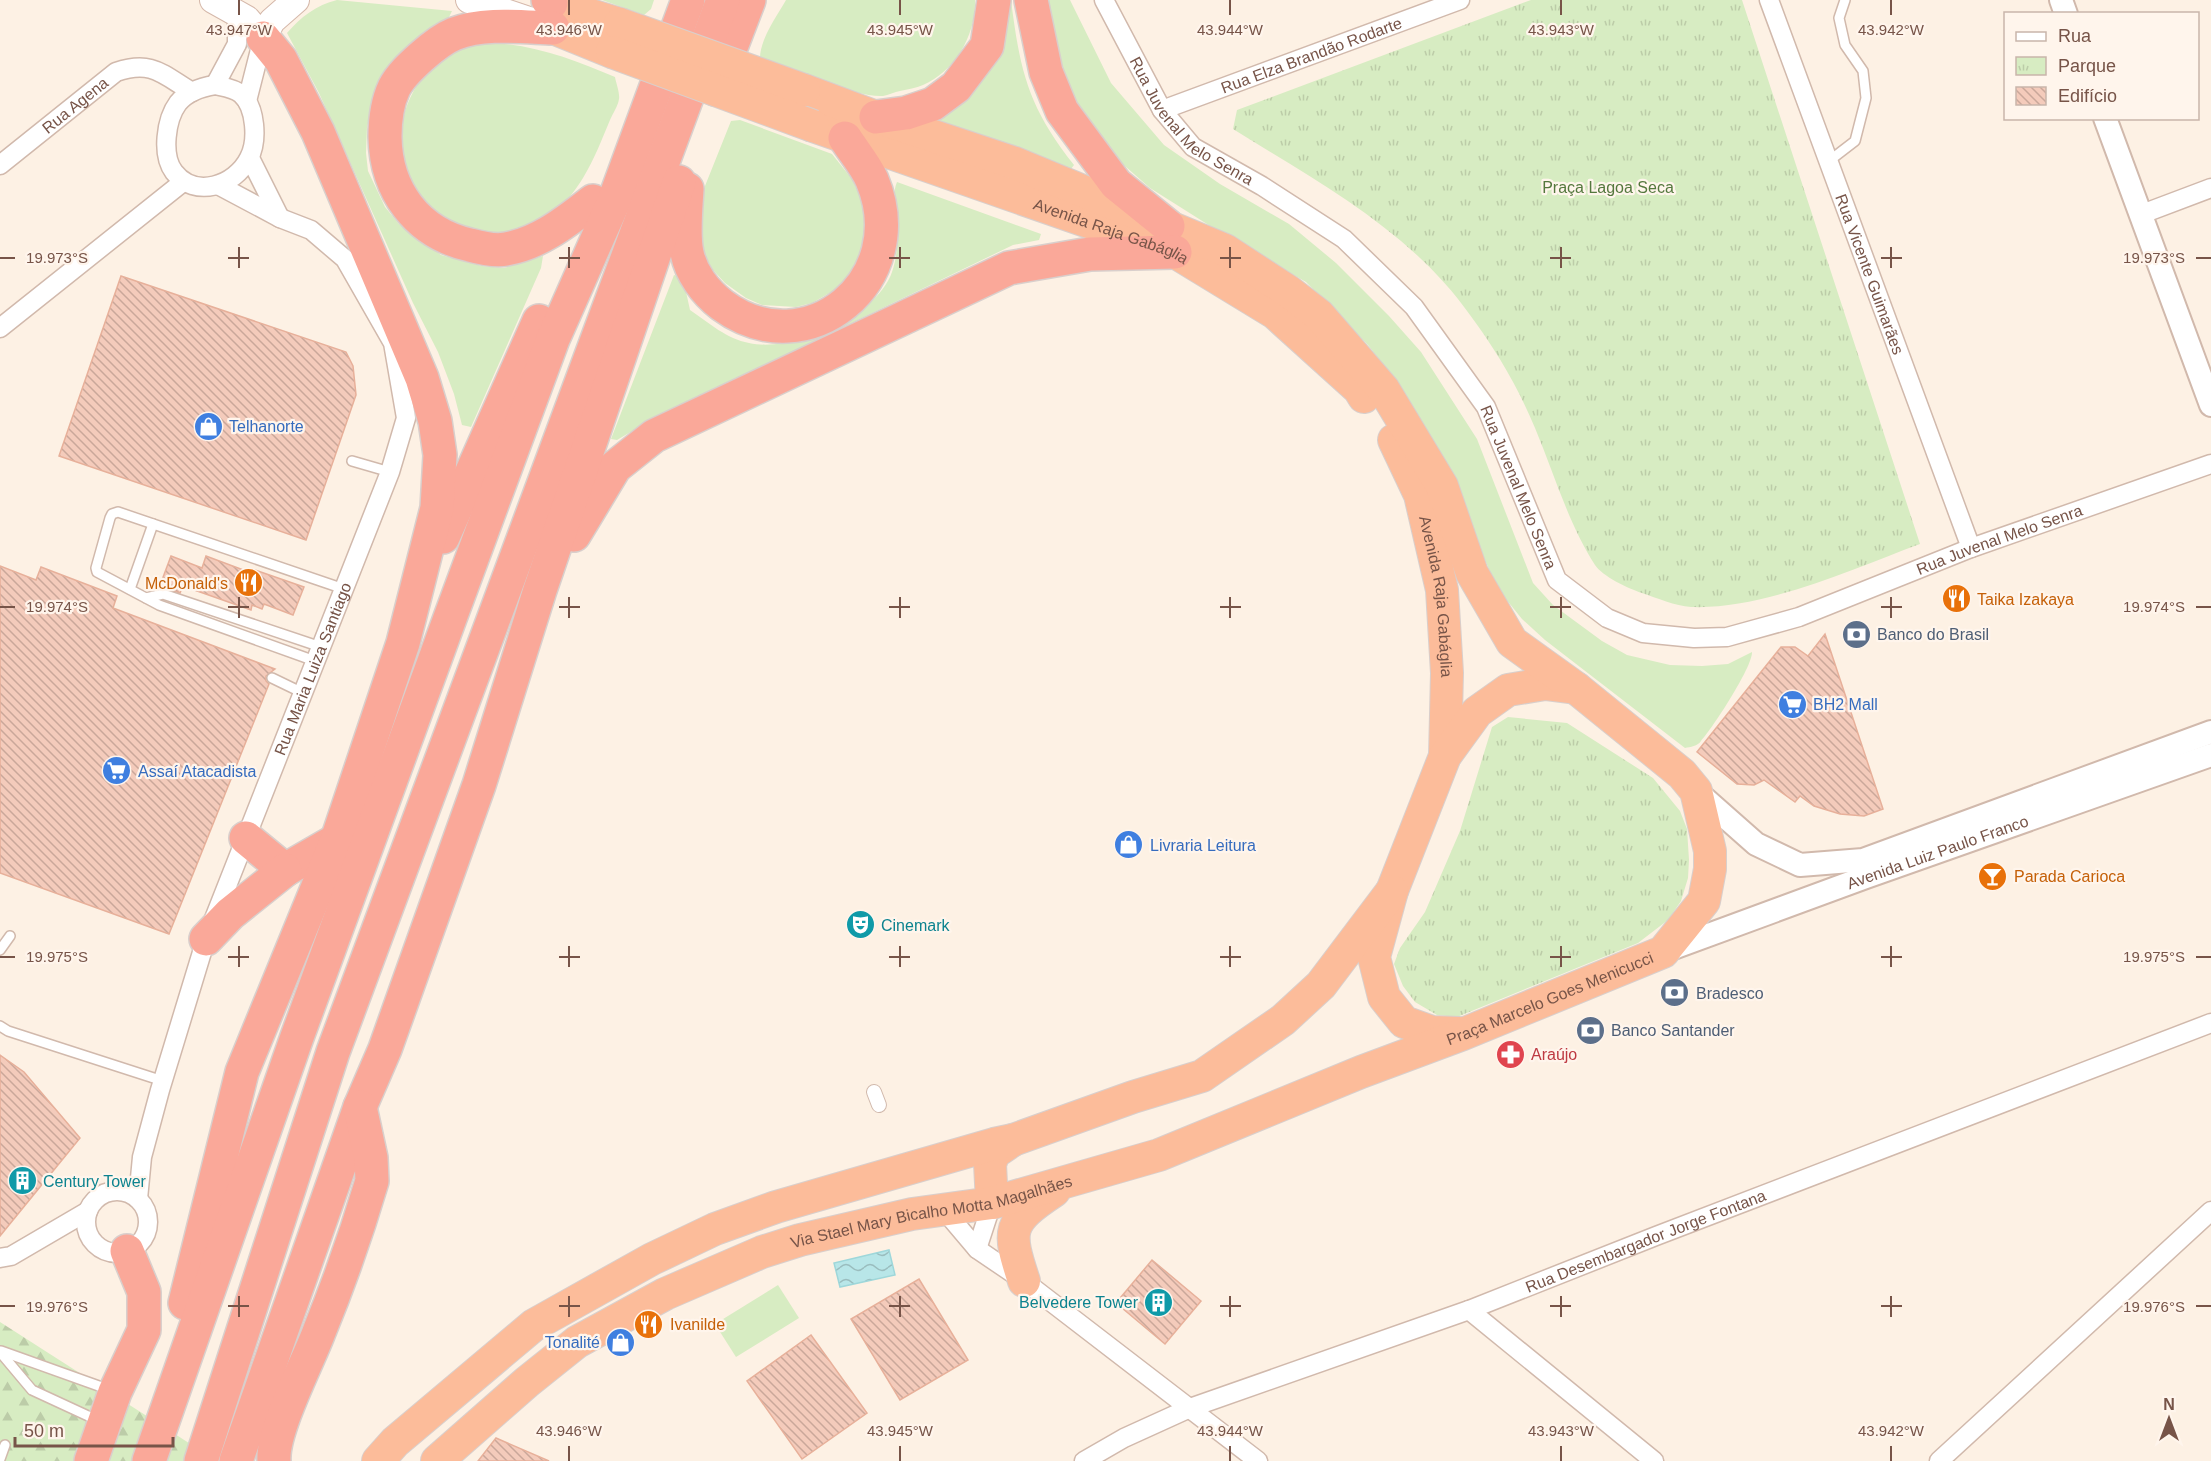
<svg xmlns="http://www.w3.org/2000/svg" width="2211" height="1461" font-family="Helvetica,sans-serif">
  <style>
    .green { fill: #d7ecc2 }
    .forest { fill: url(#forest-firs) }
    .park { fill: url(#park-tufts) }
    .water { fill: url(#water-waves); stroke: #9ed7da; stroke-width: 1.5 }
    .building { fill: url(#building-back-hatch); stroke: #e7b09a; stroke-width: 1.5 }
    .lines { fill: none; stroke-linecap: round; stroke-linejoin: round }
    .service-casing { stroke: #d1b9ac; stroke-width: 12 }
    .pedestrian-casing { stroke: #d1b9ac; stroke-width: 16 }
    .minor-casing { stroke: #d1b9ac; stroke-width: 21 }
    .tertiary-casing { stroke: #d1b9ac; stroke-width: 26 }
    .secondary-casing { stroke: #d5b8aa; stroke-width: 28 }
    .trunk-casing { stroke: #d9cfcc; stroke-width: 34 }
    .motorway-casing { stroke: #d9cfcc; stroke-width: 36 }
    .service { stroke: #fff; stroke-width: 9 }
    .pedestrian { stroke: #fff; stroke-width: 14 }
    .minor { stroke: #fff; stroke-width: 18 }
    .tertiary { stroke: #fff; stroke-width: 22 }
    .secondary { stroke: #fff; stroke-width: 26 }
    .trunk { stroke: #fcbc9a; stroke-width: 32 }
    .motorway { stroke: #faa899; stroke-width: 33 }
    .trunk-bridge-casing { stroke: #d9cfcc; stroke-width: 34; stroke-linecap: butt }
    .trunk-bridge { stroke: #fcbc9a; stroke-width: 32 }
    .ticks { fill: none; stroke: #775448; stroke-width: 2 }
    .labels { text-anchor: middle; stroke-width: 4.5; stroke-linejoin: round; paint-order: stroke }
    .street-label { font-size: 16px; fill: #775448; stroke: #fff5ec }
    .park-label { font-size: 16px; fill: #54783d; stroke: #fff5ec }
    .shop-label { font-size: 16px; fill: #366cbe; stroke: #fff5ec; text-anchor: start }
    .food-label { font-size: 16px; fill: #c56008; stroke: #fff5ec; text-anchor: start }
    .service-label { font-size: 16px; fill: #4e5e75; stroke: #fff5ec; text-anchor: start }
    .culture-label { font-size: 16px; fill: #0d838f; stroke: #fff5ec; text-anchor: start }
    .health-label { font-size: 16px; fill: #be3a42; stroke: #fff5ec; text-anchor: start }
    .ticks-label { font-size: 15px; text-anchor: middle; fill: #775448; stroke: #fff5ec; stroke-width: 4.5; stroke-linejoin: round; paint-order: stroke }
  </style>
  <defs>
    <pattern id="forest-firs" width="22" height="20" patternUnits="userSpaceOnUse" patternTransform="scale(1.5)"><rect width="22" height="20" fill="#d7ecc2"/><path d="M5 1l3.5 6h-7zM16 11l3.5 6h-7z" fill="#bccca8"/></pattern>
    <pattern id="park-tufts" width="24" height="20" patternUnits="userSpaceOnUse" patternTransform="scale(1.5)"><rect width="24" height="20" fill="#d7ecc2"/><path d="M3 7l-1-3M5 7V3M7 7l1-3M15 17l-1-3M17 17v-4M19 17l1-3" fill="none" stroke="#bccca8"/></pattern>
    <pattern id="water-waves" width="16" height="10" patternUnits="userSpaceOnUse" patternTransform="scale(1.5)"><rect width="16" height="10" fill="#b8e6e8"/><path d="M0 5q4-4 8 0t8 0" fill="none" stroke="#9abdbe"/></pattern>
    <pattern id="building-back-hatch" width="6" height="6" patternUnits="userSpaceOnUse" patternTransform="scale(1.5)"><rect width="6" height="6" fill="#f4cbbb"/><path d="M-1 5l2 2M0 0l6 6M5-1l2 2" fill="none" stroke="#caa79a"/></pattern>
  </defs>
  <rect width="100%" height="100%" fill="#fdf1e4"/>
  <g class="green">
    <path d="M337 0 452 11 449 17 407 47 380 81 367 127 366 153 368 171 385 207 399 224 441 255 482 266 504 268 543 256 541 268 471 427 462 425 454 394 438 352 413 303 319 93 287 33C301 17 316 5 337 0Z"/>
    <path d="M602 0H654L651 9 644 15Z"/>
    <path d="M786 0H975C976 35 955 71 923 85 916 88 908 89 900 91 895 92 888 95 883 96 857 98 786 68 760 58 760 39 777 16 786 0Z"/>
    <path d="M1006 0H1011C1020 71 1028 107 1074 165L1071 169 932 125Z"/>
    <path d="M1046 0H1070L1111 83 1164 145 1220 184 1289 224 1336 263 1389 316 1421 352 1477 439 1533 583 1553 605 1602 641 1627 655 1670 665 1702 666 1728 664 1752 652C1753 666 1713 728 1701 741 1698 746 1690 747 1685 748L1545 640 1522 619 1497 588 1436 445 1385 367 1368 345 1306 282 1226 236 1150 188 1102 146 1070 97 1056 63Z"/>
    <path d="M487 43C531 43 575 60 615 77 616 83 620 93 619 99 618 106 613 113 610 120 602 139 594 160 583 178 567 203 560 208 534 222 502 239 490 240 457 224 444 218 433 212 424 201 379 154 403 68 464 48 471 45 480 45 487 43Z"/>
    <path d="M740 120 832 154 852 179 863 203 866 221 862 252 849 276 833 291 812 303 796 307 762 305 746 298 725 283 713 270 705 256 700 241 699 201 731 121Z"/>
    <path d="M897 182 1041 234 1039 240 1013 245 688 402 644 424 617 440 611 439 674 275 683 278 690 310C709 323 727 339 749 343 794 353 877 316 892 272 898 255 898 235 896 217 895 204 892 194 897 182Z"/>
    <path d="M778 1285 799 1318 736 1357 715 1324Z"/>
  </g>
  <path class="forest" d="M0 1322 217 1461H0Z"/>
  <g class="park">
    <path d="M1531 0H1742L1920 544C1852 569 1764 610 1691 607 1675 606 1657 598 1642 593 1629 589 1602 576 1595 565 1568 523 1554 473 1535 428 1518 387 1496 350 1470 315 1411 231 1318 182 1233 129L1237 110Z"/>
    <path d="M1508 717 1567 723 1653 778 1680 811 1687 829 1689 860 1688 878 1681 901 1668 920 1638 943 1457 1017 1437 1015 1415 1002 1403 986 1394 964 1400 948 1425 912 1460 831 1492 727Z"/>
  </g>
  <path class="water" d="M889 1250 895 1275 840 1287 834 1263Z"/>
  <g class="building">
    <path d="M121 276 346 352 353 366 356 395 306 540 59 456Z"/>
    <path d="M171 556 202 568 206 556 254 574 255 570 304 587 293 615 264 604 262 609 252 605 251 610 183 586 180 593 165 588H159Z"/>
    <path d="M0 566 36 580 41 567 117 596 113 608 275 669 266 676V681L269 684 169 934 0 873Z"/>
    <path d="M1825 634 1883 809 1864 816 1840 814 1814 806 1800 796 1795 802 1764 780 1754 785 1737 784 1697 752 1781 647H1795L1808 656Z"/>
    <path d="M0 1055 24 1072 80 1138 0 1236Z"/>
    <path d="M1152 1260 1201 1301 1165 1344 1116 1303Z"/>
    <path d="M919 1279 968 1360 900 1400 851 1319Z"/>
    <path d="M811 1335 867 1413 802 1459 747 1381Z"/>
    <path d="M496 1438 549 1461H478Z"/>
  </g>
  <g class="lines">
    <defs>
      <g id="service">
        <path d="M1829 161 1855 141 1866 98 1863 71 1845 45 1839 18 1845 0"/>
        <path d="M352 461 390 472"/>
        <path d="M130 589 153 524"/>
        <path d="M146 598 163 594 321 647"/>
        <path d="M315 661 159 605 97 572 96 568 110 518 112 514 118 512 344 589"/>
        <path d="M272 678 303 693"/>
        <path d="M0 950 10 936"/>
        <path d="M0 1026 8 1031 163 1081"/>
        <path d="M1 1351 110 1390"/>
        <path d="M0 1352 32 1390 99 1421"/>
        <path d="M0 1459 5 1445"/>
      </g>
      <path id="pedestrian" d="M874 1092 879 1105"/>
      <g id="minor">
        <path id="s1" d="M1104 0 1162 110 1193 147 1262 186 1344 239 1414 307 1486 407 1557 580 1607 618 1643 633 1694 638 1727 637 1799 617 1971 548 2211 464"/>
        <path id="s2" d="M1769 0 1971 548"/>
        <path d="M215 85C223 87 234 88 241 94 256 107 258 141 249 158 235 186 195 199 174 172 161 155 166 119 178 103 187 92 202 87 215 85Z"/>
        <path d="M215 85 237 44V13"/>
        <path d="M247 101 263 38"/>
        <path id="s3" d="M1162 110 1460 0"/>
        <path d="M250 158 280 218"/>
        <path id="s4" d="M0 165 116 72C152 60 162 74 192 92"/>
        <path d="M2142 214 2211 188"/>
        <path d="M0 328 183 182"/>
        <circle cx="117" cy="1222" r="31"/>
        <path id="s5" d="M138 1199 142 1157 160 1090 206 939 390 472 406 418 393 343 345 259 311 230 280 218 218 185"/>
        <path d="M944 1210 977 1249 1024 1281 1258 1461"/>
        <path d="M977 1249 992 1203"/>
        <path d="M0 1258 11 1256 88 1211"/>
        <path d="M1469 1310 1654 1461"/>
        <path id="s6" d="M1084 1461 1124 1438 1190 1408 1469 1310 1656 1236 2211 1023"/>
        <path d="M1939 1461 2211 1211"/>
      </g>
      <g id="tertiary">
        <path d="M2061 0 2066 14"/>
        <path d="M2105 118 2211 405"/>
        <path d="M1696 791 1756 844 1800 865 1863 860 2211 732"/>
        <path id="s7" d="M1665 951 1866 877 2211 755"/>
      </g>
      <g id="secondary">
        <path d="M213 0 247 19 263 38 272 21 296 0"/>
        <path d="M469 0 532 21"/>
      </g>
      <g id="trunk">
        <path d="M551 3 620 24"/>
        <path d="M553 28 612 52"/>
        <path id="s8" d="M813 126 1175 252 1275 313 1359 389 1364 397"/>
        <path id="s9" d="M1394 440 1420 495 1442 590 1447 673 1445 756"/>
        <path d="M1459 1033 1432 1032 1404 1022 1384 997 1374 957 1392 891 1445 756 1477 712 1508 690 1545 684 1576 688"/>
        <path d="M992 1203 990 1164 994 1153 1013 1140"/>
        <path d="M1024 1281C1007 1230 1007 1222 1054 1191"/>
        <path d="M378 1461 395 1442 534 1325 652 1259 715 1229 776 1207 994 1144 1013 1140 1133 1097 1202 1076 1283 1020 1321 985 1392 891"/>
        <path id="s10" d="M437 1461 527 1382 577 1342 665 1294 762 1252 800 1240 912 1214 992 1203 1159 1155 1361 1072 1463 1034 1663 952 1704 901 1710 869V851L1696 791 1682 774 1576 688 1512 642 1472 573 1442 486 1384 390 1319 315 1288 291 1225 250 1015 163 876 117 804 90"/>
      </g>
      <g id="motorway">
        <path d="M548 0 551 3"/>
        <path d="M1031 0 1046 72 1062 111 1116 184 1168 226"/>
        <path d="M553 28C522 27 484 22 454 34 442 39 430 49 421 57 411 66 400 76 394 88 387 103 385 121 385 137 386 191 417 233 470 245 481 248 496 251 506 249 540 243 567 221 593 201"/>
        <path d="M715 89 749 0"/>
        <path d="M876 117 906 113 933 104 956 87 987 46 994 0"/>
        <path d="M687 189C686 207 683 235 687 253 691 273 705 292 722 305 807 368 914 280 872 180 866 166 854 152 845 138"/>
        <path d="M574 535 615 467 654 436 1009 268 1090 254 1175 252"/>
        <path d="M443 537 539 321"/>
        <path d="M246 838 285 870 337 840"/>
        <path d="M206 939 230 914 285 870"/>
        <path d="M185 1303 242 1072 337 840 403 643 437 508 440 455 435 421 422 378 318 132 281 60 263 38"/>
        <path d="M91 1461 115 1392 144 1330V1292L127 1251"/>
        <path d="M149 1461 297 1037 450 618 553 339 614 201 688 0"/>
        <path d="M201 1461 333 1052 723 0"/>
        <path d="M236 1461 360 1107 385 1049 479 785 540 590 679 182"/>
        <path d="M274 1461C272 1430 307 1364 319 1332 339 1283 357 1232 372 1181L371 1158 360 1107"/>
      </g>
    </defs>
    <use href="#service" class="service-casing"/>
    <use href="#pedestrian" class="pedestrian-casing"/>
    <use href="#minor" class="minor-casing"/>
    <use href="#tertiary" class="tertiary-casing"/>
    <use href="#secondary" class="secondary-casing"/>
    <use href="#trunk" class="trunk-casing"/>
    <use href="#motorway" class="motorway-casing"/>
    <use href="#service" class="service"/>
    <use href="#pedestrian" class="pedestrian"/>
    <use href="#minor" class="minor"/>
    <use href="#tertiary" class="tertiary"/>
    <use href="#secondary" class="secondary"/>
    <use href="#trunk" class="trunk"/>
    <use href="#motorway" class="motorway"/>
    <defs>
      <g id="trunk-bridge">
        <path d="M620 24 804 90"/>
        <path d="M612 52 813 126"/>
      </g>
    </defs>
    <use href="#trunk-bridge" class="trunk-bridge-casing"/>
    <use href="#trunk-bridge" class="trunk-bridge"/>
  </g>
  <path class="ticks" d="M239 0V15M569 0V15M900 0V15M1230 0V15M1561 0V15M1891 0V15M239 247V268M569 247V268M900 247V268M1230 247V268M1561 247V268M1891 247V268M0 258H15M228 258H249M559 258H580M889 258H910M1220 258H1241M1550 258H1571M1881 258H1902M2196 258H2211M239 597V618M569 597V618M900 597V618M1230 597V618M1561 597V618M1891 597V618M0 607H15M228 607H249M559 607H580M889 607H910M1220 607H1241M1550 607H1571M1881 607H1902M2196 607H2211M239 946V967M569 946V967M900 946V967M1230 946V967M1561 946V967M1891 946V967M0 957H15M228 957H249M559 957H580M889 957H910M1220 957H1241M1550 957H1571M1881 957H1902M2196 957H2211M239 1296V1317M569 1296V1317M900 1296V1317M1230 1296V1317M1561 1296V1317M1891 1296V1317M0 1306H15M228 1306H249M559 1306H580M889 1306H910M1220 1306H1241M1550 1306H1571M1881 1306H1902M2196 1306H2211M569 1446V1461M900 1446V1461M1230 1446V1461M1561 1446V1461M1891 1446V1461"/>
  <defs>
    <symbol id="shop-disc" viewBox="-11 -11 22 22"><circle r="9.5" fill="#3f7fe0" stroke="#fff5ec"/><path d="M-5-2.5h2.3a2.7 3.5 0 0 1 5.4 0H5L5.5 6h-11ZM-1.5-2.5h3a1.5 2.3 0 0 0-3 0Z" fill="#fff"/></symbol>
    <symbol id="restaurant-disc" viewBox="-11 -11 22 22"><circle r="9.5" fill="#e8710a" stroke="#fff5ec"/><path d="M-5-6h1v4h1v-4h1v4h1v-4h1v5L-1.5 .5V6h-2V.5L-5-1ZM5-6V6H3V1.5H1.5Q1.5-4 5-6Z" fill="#fff"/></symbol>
    <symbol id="bank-disc" viewBox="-11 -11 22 22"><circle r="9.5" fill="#5c6f8a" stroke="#fff5ec"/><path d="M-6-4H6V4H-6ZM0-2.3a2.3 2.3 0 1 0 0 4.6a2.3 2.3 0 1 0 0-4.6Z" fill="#fff"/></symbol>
    <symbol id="supermarket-disc" viewBox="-11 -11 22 22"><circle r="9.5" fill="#3f7fe0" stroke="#fff5ec"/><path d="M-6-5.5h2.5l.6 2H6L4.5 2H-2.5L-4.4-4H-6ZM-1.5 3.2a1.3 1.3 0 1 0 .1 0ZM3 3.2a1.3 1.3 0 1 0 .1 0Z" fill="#fff"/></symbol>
    <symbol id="bar-disc" viewBox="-11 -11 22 22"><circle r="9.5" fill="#e8710a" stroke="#fff5ec"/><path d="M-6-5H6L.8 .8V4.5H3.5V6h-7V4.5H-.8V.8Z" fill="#fff"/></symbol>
    <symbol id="theatre-disc" viewBox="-11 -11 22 22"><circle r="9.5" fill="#0f9aa8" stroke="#fff5ec"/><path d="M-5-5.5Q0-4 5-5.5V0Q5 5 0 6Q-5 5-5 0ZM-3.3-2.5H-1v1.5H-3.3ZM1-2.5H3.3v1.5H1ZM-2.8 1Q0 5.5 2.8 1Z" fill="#fff"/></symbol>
    <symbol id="pharmacy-disc" viewBox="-11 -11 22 22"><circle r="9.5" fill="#e0444e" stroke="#fff5ec"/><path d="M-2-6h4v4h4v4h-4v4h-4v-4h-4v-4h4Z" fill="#fff"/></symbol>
    <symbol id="building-disc" viewBox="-11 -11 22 22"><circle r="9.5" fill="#0f9aa8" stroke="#fff5ec"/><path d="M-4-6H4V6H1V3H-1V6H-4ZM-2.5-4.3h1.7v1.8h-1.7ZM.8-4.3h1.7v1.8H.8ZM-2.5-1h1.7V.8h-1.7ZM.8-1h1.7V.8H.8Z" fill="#fff"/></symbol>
  </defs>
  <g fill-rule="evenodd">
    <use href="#shop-disc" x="192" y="410" width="33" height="33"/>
    <use href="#restaurant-disc" x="232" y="566" width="33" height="33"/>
    <use href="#restaurant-disc" x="1940" y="582" width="33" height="33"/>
    <use href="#bank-disc" x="1840" y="618" width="33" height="33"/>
    <use href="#supermarket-disc" x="1776" y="688" width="33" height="33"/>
    <use href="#supermarket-disc" x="100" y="754" width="33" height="33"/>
    <use href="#shop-disc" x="1112" y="828" width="33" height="33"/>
    <use href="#bar-disc" x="1976" y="860" width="33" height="33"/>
    <use href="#theatre-disc" x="844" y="908" width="33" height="33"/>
    <use href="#bank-disc" x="1658" y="976" width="33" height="33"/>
    <use href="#bank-disc" x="1574" y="1014" width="33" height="33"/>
    <use href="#pharmacy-disc" x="1494" y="1038" width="33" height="33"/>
    <use href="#building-disc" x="6" y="1164" width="33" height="33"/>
    <use href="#building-disc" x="1142" y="1286" width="33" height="33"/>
    <use href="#restaurant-disc" x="632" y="1308" width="33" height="33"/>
    <use href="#shop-disc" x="604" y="1326" width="33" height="33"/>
  </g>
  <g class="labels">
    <g class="street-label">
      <text dy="6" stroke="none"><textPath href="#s3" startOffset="159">Rua Elza Brandão Rodarte</textPath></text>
      <text dy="6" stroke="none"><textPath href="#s4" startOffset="96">Rua Agena</textPath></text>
      <text dy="6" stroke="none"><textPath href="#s1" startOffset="153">Rua Juvenal Melo Senra</textPath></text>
      <text dy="6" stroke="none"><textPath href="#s8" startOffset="316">Avenida Raja Gabáglia</textPath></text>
      <text dy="6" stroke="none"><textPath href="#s2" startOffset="292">Rua Vicente Guimarães</textPath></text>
      <text dy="6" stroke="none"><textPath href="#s1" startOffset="657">Rua Juvenal Melo Senra</textPath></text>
      <text dy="6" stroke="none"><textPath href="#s1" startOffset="1233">Rua Juvenal Melo Senra</textPath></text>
      <text dy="6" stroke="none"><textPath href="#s9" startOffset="164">Avenida Raja Gabáglia</textPath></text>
      <text dy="6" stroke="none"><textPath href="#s5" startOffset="560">Rua Maria Luiza Santiago</textPath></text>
      <text dy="6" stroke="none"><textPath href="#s7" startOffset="290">Avenida Luiz Paulo Franco</textPath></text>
      <text dy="6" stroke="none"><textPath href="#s10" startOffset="1220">Praça Marcelo Goes Menicucci</textPath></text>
      <text dy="6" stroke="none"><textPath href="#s10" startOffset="564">Via Stael Mary Bicalho Motta Magalhães</textPath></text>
      <text dy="6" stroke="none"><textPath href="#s6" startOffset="604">Rua Desembargador Jorge Fontana</textPath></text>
    </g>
    <g class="park-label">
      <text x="1608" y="193">Praça Lagoa Seca</text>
    </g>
    <g class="shop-label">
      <text x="229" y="432">Telhanorte</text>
      <text x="1813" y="710">BH2 Mall</text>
      <text x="138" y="777">Assaí Atacadista</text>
      <text x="1150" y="851">Livraria Leitura</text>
      <text x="600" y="1348" text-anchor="end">Tonalité</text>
    </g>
    <g class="food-label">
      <text x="228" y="589" text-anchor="end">McDonald's</text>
      <text x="1977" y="605">Taika Izakaya</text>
      <text x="2014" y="882">Parada Carioca</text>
      <text x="670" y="1330">Ivanilde</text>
    </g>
    <g class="service-label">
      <text x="1877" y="640">Banco do Brasil</text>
      <text x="1696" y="999">Bradesco</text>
      <text x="1611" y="1036">Banco Santander</text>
    </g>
    <g class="culture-label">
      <text x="881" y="931">Cinemark</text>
      <text x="43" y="1187">Century Tower</text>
      <text x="1138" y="1308" text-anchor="end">Belvedere Tower</text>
    </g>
    <g class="health-label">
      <text x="1531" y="1060">Araújo</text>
    </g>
  </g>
  <g class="ticks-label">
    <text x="239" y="35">43.947°W</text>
    <text x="569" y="35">43.946°W</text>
    <text x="900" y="35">43.945°W</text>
    <text x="1230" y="35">43.944°W</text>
    <text x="1561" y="35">43.943°W</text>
    <text x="1891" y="35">43.942°W</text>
    <text x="57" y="263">19.973°S</text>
    <text x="2154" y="263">19.973°S</text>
    <text x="57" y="612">19.974°S</text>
    <text x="2154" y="612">19.974°S</text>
    <text x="57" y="962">19.975°S</text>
    <text x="2154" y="962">19.975°S</text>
    <text x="57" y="1312">19.976°S</text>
    <text x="2154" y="1312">19.976°S</text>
    <text x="569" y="1436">43.946°W</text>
    <text x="900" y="1436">43.945°W</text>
    <text x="1230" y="1436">43.944°W</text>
    <text x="1561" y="1436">43.943°W</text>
    <text x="1891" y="1436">43.942°W</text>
  </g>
  <rect x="2004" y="12" width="195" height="108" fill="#fff5ec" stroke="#c9b5aa" stroke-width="1.5"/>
  <rect x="2016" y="32" width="30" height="9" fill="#ffffff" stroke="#c9b5aa" stroke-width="1.5"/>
  <text x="2058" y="42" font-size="18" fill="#775448">Rua</text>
  <rect x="2016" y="57" width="30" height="18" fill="url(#park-tufts)" stroke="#c9b5aa" stroke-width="1.5"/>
  <text x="2058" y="72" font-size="18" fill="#775448">Parque</text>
  <rect x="2016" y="87" width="30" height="18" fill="url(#building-back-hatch)" stroke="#c9b5aa" stroke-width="1.5"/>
  <text x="2058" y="102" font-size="18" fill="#775448">Edifício</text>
  <g transform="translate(2169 1419)" stroke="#fff5ec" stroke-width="4.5" paint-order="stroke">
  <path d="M0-4.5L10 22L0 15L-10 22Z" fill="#775448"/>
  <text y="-9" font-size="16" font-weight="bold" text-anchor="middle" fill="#775448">N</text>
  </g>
  <path d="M15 1437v9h158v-9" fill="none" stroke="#775448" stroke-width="3"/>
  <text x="24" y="1437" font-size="18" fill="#775448" stroke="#fff5ec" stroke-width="4.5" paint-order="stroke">50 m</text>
</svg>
